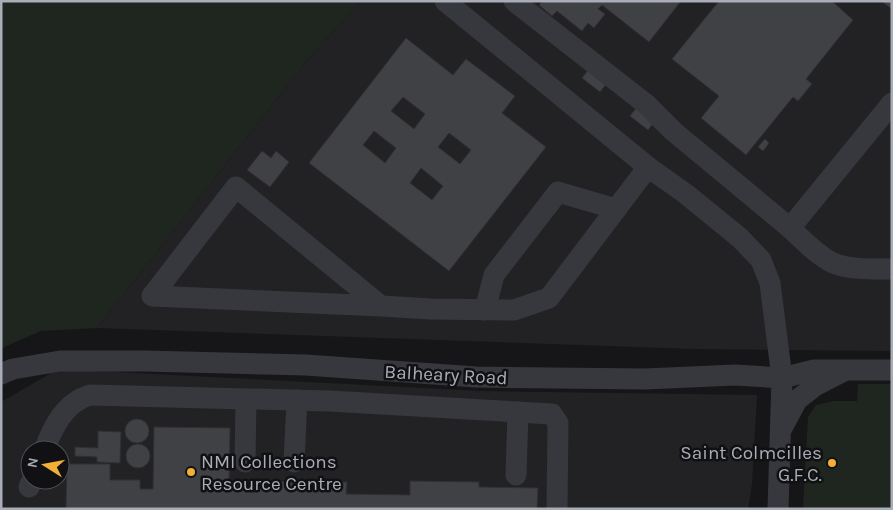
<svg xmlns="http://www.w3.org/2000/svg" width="893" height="510" font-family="Karla,sans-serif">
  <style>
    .built { fill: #222225; fill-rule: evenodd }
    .green { fill: #1e261f }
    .building { fill: #404145; stroke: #303034; fill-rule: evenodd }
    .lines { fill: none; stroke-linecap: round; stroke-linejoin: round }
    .minor { stroke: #37383d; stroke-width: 21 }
    .poi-dot { fill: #f2b134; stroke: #111113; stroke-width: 2 }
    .labels { text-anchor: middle; stroke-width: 5; stroke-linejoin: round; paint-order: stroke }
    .street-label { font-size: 19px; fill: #a8adb8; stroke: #111113 }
    .poi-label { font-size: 19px; fill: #a8adb8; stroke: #111113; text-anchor: end }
  </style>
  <rect width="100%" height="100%" fill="#161618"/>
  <g class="built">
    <path d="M361 1H892V351L694 349 97 328 309 58Z"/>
    <path d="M58 369 481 391 757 395 752 484 748 509H1V402ZM30 450H60V480H30Z"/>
  </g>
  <g class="green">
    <path d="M1 1H361L309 58 97 328 41 331 11 344 1 349Z"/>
    <path d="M858 384H892V509H803L808 417 816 405 834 401H857Z"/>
  </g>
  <g class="building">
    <path d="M542 1H681L649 42 602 5 598 9 605 14 594 28 588 23 582 31 557 11 552 16 539 5Z"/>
    <path d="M719 1H832L853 20 806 79 812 84 798 101 793 97 746 155 701 118 719 96 672 59Z"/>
    <path d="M881 1H892V9Z"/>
    <path d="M406 38 453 75 466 59 515 96 502 113 546 147 449 271 309 163ZM403 97 425 114 414 129 391 111ZM374 131 396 148 385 163 363 145ZM449 133 471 150 460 164 438 147ZM421 168 443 186 432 200 410 183Z"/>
    <path d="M589 69 607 83 600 92 582 78Z"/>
    <path d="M637 107 655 121 648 130 630 116Z"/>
    <path d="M765 139 769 143 763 151 758 147Z"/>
    <path d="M262 151 271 158 276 151 289 162 270 187 247 170Z"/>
    <circle cx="137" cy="431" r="12"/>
    <path d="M154 427 230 428 229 481 347 482 346 494 410 495V481L479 482V487L538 488 537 509H66L67 464H110V480H140V489H153Z"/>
    <path d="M98 431 121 432 120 463 97 462V457L75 456V447L98 448Z"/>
    <circle cx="138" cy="456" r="12"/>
  </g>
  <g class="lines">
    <g class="minor">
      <path d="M445 1 648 167 686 194 740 238 761 260 770 283 782 378 778 509"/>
      <path d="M514 1 646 104 673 131 790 228"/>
      <path d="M892 103 790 228C803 240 817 255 833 263 850 270 873 269 892 269"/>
      <path d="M381 306 152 296 236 187 381 306 431 309 514 310 549 298 648 167"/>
      <path d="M485 310 494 275 558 192 616 209"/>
      <path d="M1 374 13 369 60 361H144L306 365 476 377 645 379 735 375 782 378 814 370H892"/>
      <path d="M782 428 797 400 815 386 842 372"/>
      <path d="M44 450C53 427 65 402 90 395L330 401 552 414 558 423 557 509"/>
      <path d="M245 462 246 399"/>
      <path d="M294 462 297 400"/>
      <path d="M516 475 518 412"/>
      <path d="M29 487 32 480"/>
    </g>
  </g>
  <g class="poi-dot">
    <circle cx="832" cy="463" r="5"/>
    <circle cx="191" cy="472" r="5"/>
  </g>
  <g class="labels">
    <g class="street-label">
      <text transform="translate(446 374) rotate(3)" y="7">Balheary Road</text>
    </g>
    <g class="poi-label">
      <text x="822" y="459">Saint Colmcilles<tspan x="822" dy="22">G.F.C.</tspan></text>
      <text x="201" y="468" text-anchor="start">NMI Collections<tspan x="201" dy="22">Resource Centre</tspan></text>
    </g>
  </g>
  <rect width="893" height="510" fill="none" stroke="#a8adb8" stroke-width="5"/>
  <g transform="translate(45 465) rotate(281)"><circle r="24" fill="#111113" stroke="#4d4f55"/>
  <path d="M0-4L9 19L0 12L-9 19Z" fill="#f2b134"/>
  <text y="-8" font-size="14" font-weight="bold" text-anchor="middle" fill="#a8adb8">N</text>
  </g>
</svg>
